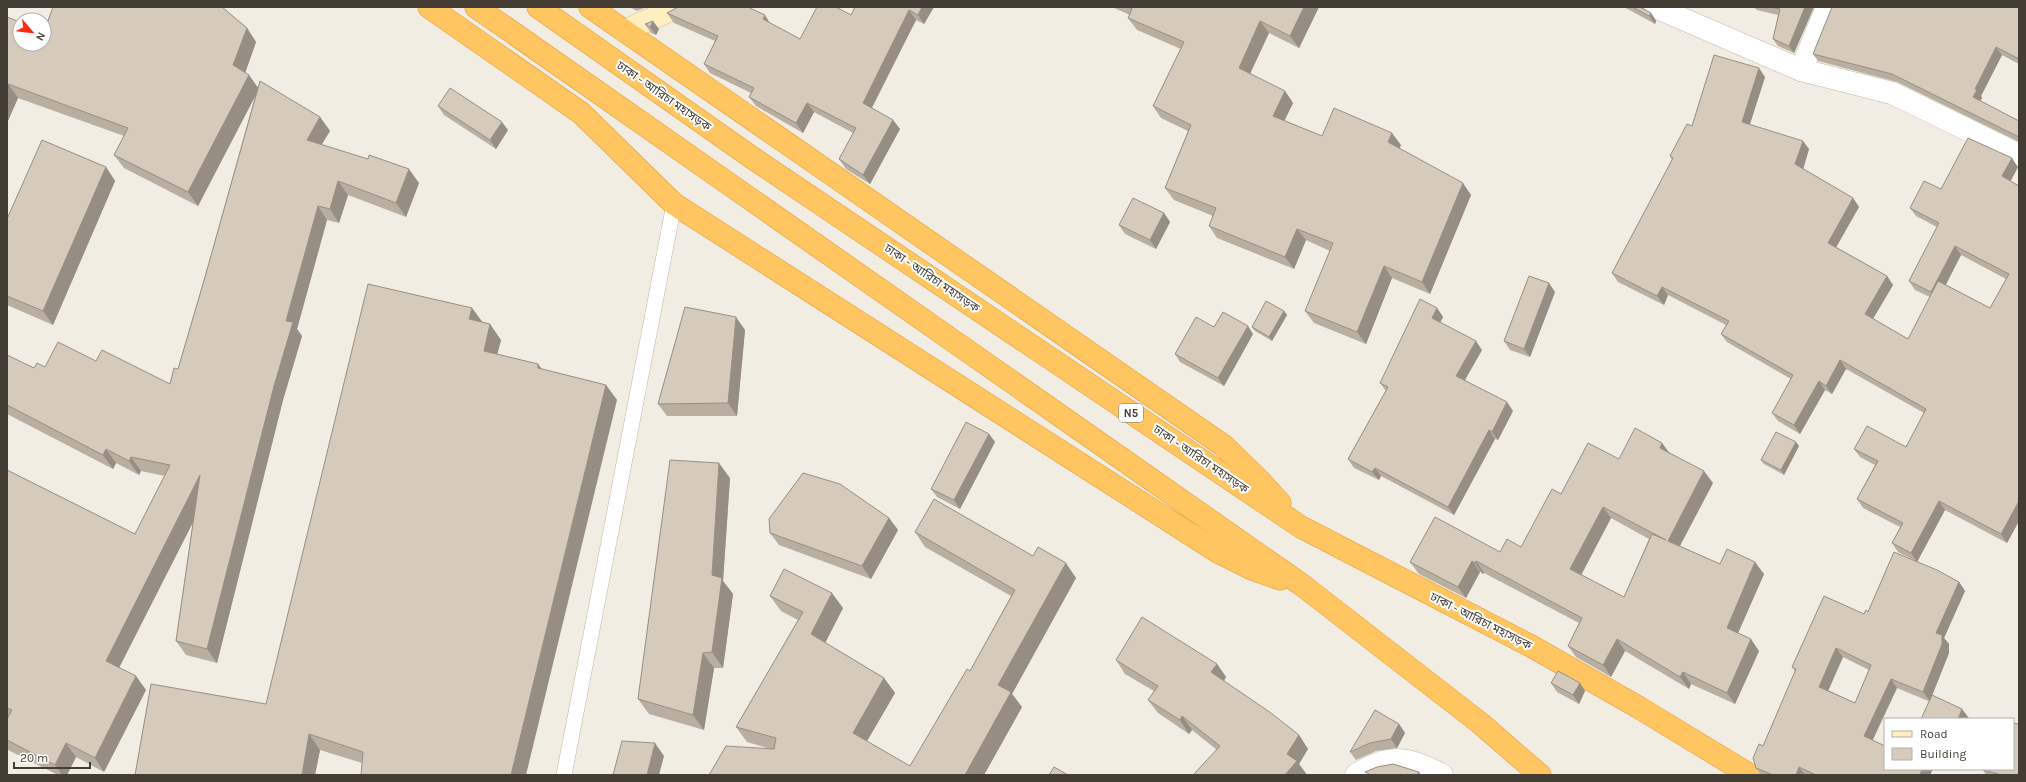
<svg xmlns="http://www.w3.org/2000/svg" width="2026" height="782" font-family="Karla,'Noto Sans Bengali',sans-serif">
  <style>
    .lines { fill: none; stroke-linecap: round; stroke-linejoin: round }
    .lane-casing { stroke: #c0b7a8; stroke-width: 16 }
    .street-casing { stroke: #c0b7a8; stroke-width: 23 }
    .secondary-casing { stroke: #d6c294; stroke-width: 23 }
    .highway-casing { stroke: #df9930; stroke-width: 23 }
    .lane { stroke: #fff; stroke-width: 15 }
    .street { stroke: #fff; stroke-width: 22 }
    .secondary { stroke: #ffeec0; stroke-width: 22 }
    .highway { stroke: #ffc561; stroke-width: 22 }
    .wall { fill: #b8afa1; fill-rule: evenodd }
    .shaded-wall { fill: #968e83 }
    .building { fill: #d6cbbb; stroke: #968e83; fill-rule: evenodd }
    .labels { text-anchor: middle; stroke-width: 4; stroke-linejoin: round; paint-order: stroke }
    .shield { fill: #fff; stroke: #7b7770; stroke-width: 1 }
    .shield-label { font-size: 11px; font-weight: bold; fill: #433d33 }
    .street-label { font-size: 12px; fill: #433d33; stroke: #fff }
  </style>
  <rect width="100%" height="100%" fill="#f2ede3"/>
  <g class="lines">
    <defs>
      <path id="lane" d="M564 775 674 204"/>
      <g id="street">
        <path d="M1655 7 1801 70 1892 93 2019 155"/>
        <path d="M1801 70 1827 7"/>
        <path d="M1356 775C1389 753 1409 757 1442 775"/>
      </g>
      <path id="secondary" d="M624 31 678 7"/>
      <g id="highway">
        <path d="M429 7 581 113 674 204 1218 552 1252 569 1280 579"/>
        <path d="M476 7 1302 585 1480 723 1540 775"/>
        <path d="M538 7 754 159 1301 527 1531 646 1638 707 1750 775"/>
        <path d="M590 7 1224 446 1260 481 1280 503"/>
      </g>
    </defs>
    <use href="#lane" class="lane-casing"/>
    <use href="#street" class="street-casing"/>
    <use href="#secondary" class="secondary-casing"/>
    <use href="#highway" class="highway-casing"/>
    <use href="#lane" class="lane"/>
    <use href="#street" class="street"/>
    <use href="#secondary" class="secondary"/>
    <use href="#highway" class="highway"/>
  </g>
  <g class="wall">
    <path d="M629 7H647L637 11Z"/>
    <path d="M855 7H934L924 24 916 20 872 108 893 120 900 129 870 184 846 169 839 159 853 133 814 112 803 133 756 106 749 97 751 93 710 73 704 64 715 41 674 23 667 13 770 23 800 39 851 15Z"/>
    <path d="M1112 7H1319L1299 48 1269 33 1250 74 1285 91 1293 103 1284 121 1322 136 1401 145 1399 148 1471 195 1430 294 1392 278 1366 344 1314 323 1305 311 1330 251 1306 240 1294 269 1217 238 1209 226 1213 216 1174 200 1165 188 1188 131 1161 118 1153 106 1181 49 1137 30 1128 18 1130 15Z"/>
    <path d="M1624 7H1643V8L1651 13 1656 21 1655 24Z"/>
    <path d="M1754 7H1814L1794 53 1778 46 1773 39 1778 15 1757 10Z"/>
    <path d="M2019 7V64L2002 55 1981 96 1982 98 1980 101 2019 121V142L1897 82 1818 61 1813 54Z"/>
    <path d="M7 17 44 44 247 28 256 42 245 73 258 88 320 117 330 131 321 145 419 183 406 217 348 195 339 223 327 220 297 329 302 336 283 400 217 663 186 655 176 641 193 521 119 667 146 690 104 772 76 757 67 775H58L8 750 7 748V719L8 717H7V470L135 534 165 476 141 471 139 475 116 463 113 469 7 414V355L34 368 96 361 170 384 178 369 205 277 256 93 198 206 124 168 114 155 124 136 18 98 7 123Z"/>
    <path d="M645 24 659 29 656 35 651 33Z"/>
    <path d="M1765 77 1750 124 1809 149 1803 169 1853 198 1859 207 1836 247 1887 276 1893 285 1873 319 1908 339 1930 297 1915 290 1909 281 1937 227 1916 216 1910 208 1941 189 2018 167 2011 181 2019 186V521L2007 543 1945 510 1917 562 1959 582 1965 591 1944 638 1949 644V653L1932 695 1969 718 1897 688 1873 740 1885 769H1933L1930 775H1761L1756 768 1763 746 1795 672 1792 667 1864 614 1868 612 1914 560 1898 552 1892 543 1900 527 1863 508 1857 499 1875 465 1860 457 1854 449 1906 447 1924 413 1846 369 1832 394 1825 390 1800 434 1778 421 1772 413 1791 379 1727 342 1721 334 1726 325 1668 295 1664 305 1618 282 1612 273 1672 160 1670 156 1692 126ZM1961 255 2006 279 1990 308 1946 285ZM1843 657 1869 670 1855 703 1828 690Z"/>
    <path d="M438 106 508 130 496 149 444 115Z"/>
    <path d="M106 167 115 181 53 325 7 305V219Z"/>
    <path d="M1164 213 1170 222 1156 249 1125 234 1119 225Z"/>
    <path d="M1555 292 1530 357 1510 350 1504 341Z"/>
    <path d="M472 308 483 323 501 340 497 354 538 364 542 369 606 385 617 400 362 763 320 750 315 775H135L266 704Z"/>
    <path d="M1437 308 1443 317 1440 322 1482 350 1465 380 1513 411 1498 440 1495 439 1454 515 1381 476 1379 480 1354 468 1348 459 1386 391 1380 383Z"/>
    <path d="M1284 311 1287 315 1272 341 1255 331 1252 327Z"/>
    <path d="M745 330 737 416H667L658 404Z"/>
    <path d="M1253 334 1224 386 1180 362 1175 354Z"/>
    <path d="M989 434 995 442 960 509 937 497 931 489Z"/>
    <path d="M1662 443 1669 453 1713 483 1680 546 1720 564 1764 574 1738 633 1759 651 1735 704 1691 684 1689 689 1625 651 1611 677 1576 657 1568 646 1579 623 1484 573 1483 574 1480 572 1466 598 1419 574 1410 562 1500 552 1521 547 1561 494 1619 459ZM1611 518 1649 539 1624 597 1581 575Z"/>
    <path d="M1799 446 1784 475 1764 464 1761 460Z"/>
    <path d="M730 478 723 581 733 594 723 668H714L704 730 649 714 638 699Z"/>
    <path d="M889 518 898 530 871 579 779 545 770 533Z"/>
    <path d="M915 532 1033 556 1076 578 1012 694 1022 707 984 775 771 749 747 742 736 727 798 620 781 611 770 596 843 608 825 643 884 678 895 693 867 741 910 766 970 671 1011 596 925 547Z"/>
    <path d="M1116 660 1217 664 1226 677 1224 681 1299 735 1308 749 1299 764 1307 775H1193L1217 750 1192 730 1189 734 1158 713 1148 700 1154 691 1125 674Z"/>
    <path d="M1551 683 1585 691 1579 704 1557 692Z"/>
    <path d="M1399 724 1405 733 1397 748 1376 751 1356 760 1350 752Z"/>
    <path d="M1983 770 2019 775H1986Z"/>
  </g>
  <g class="shaded-wall">
    <path d="M922 7H934L924 24 918 15Z"/>
    <path d="M1304 7H1319L1299 48 1290 36Z"/>
    <path d="M1805 7H1814L1794 53 1789 46Z"/>
    <path d="M909 10 916 20 869 113 863 103Z"/>
    <path d="M1651 13 1656 21 1655 24 1649 16Z"/>
    <path d="M765 15 771 25 763 19Z"/>
    <path d="M653 21 659 29 656 35 650 27Z"/>
    <path d="M1260 21 1269 33 1247 80 1239 68Z"/>
    <path d="M247 28 256 42 243 79 233 65Z"/>
    <path d="M1996 47 2002 55 1981 96 1982 98 1978 105 1973 97 1975 89Z"/>
    <path d="M1759 68 1765 77 1748 130 1742 122Z"/>
    <path d="M249 75 259 89 198 206 188 192Z"/>
    <path d="M8 84 18 98 7 123V86Z"/>
    <path d="M1285 91 1293 103 1281 128 1273 116Z"/>
    <path d="M807 103 814 112 803 133 796 123Z"/>
    <path d="M320 117 330 131 316 154 307 140Z"/>
    <path d="M893 120 900 129 870 184 863 175Z"/>
    <path d="M502 122 508 130 496 149 490 140Z"/>
    <path d="M1392 133 1401 145 1397 154 1388 142Z"/>
    <path d="M1803 141 1809 149 1802 173 1795 164Z"/>
    <path d="M2012 158 2018 167 2008 185 2002 176Z"/>
    <path d="M106 167 115 181 53 325 43 311Z"/>
    <path d="M409 169 419 183 406 217 396 203Z"/>
    <path d="M338 181 348 195 339 223 330 209Z"/>
    <path d="M1463 183 1471 195 1430 294 1422 282Z"/>
    <path d="M1853 198 1859 207 1834 251 1828 243Z"/>
    <path d="M318 206 327 220 297 329 302 336 283 400 217 663 207 649 286 321Z"/>
    <path d="M1164 213 1170 222 1156 249 1150 240Z"/>
    <path d="M1297 229 1306 240 1294 269 1285 257Z"/>
    <path d="M1955 246 1961 255 1937 301 1931 292Z"/>
    <path d="M1384 266 1392 278 1366 344 1357 332Z"/>
    <path d="M1887 276 1893 285 1871 322 1865 314Z"/>
    <path d="M1549 283 1555 292 1530 357 1524 349Z"/>
    <path d="M1662 287 1668 295 1664 305 1657 296Z"/>
    <path d="M472 308 483 323 469 319Z"/>
    <path d="M1437 308 1443 317 1438 327 1432 318Z"/>
    <path d="M1284 311 1287 315 1272 341 1269 337Z"/>
    <path d="M736 317 745 330 737 416 728 403Z"/>
    <path d="M490 324 501 340 494 367 484 351Z"/>
    <path d="M1248 326 1253 334 1224 386 1218 378Z"/>
    <path d="M1476 341 1482 350 1462 385 1456 376Z"/>
    <path d="M1840 360 1846 369 1832 394 1826 386Z"/>
    <path d="M538 364 549 380 538 368Z"/>
    <path d="M1819 381 1825 390 1800 434 1794 425Z"/>
    <path d="M606 385 617 400 526 775H511Z"/>
    <path d="M1507 402 1513 411 1498 440 1492 432Z"/>
    <path d="M1489 430 1495 439 1454 515 1448 507Z"/>
    <path d="M989 434 995 442 960 509 954 500Z"/>
    <path d="M1796 442 1799 446 1784 475 1781 470Z"/>
    <path d="M1662 443 1671 455 1660 448Z"/>
    <path d="M106 449 116 463 113 469 103 455Z"/>
    <path d="M131 457 141 471 139 475 129 461Z"/>
    <path d="M719 463 730 478 723 581 733 594 723 668 712 652V575Z"/>
    <path d="M1375 468 1381 476 1379 480 1372 472Z"/>
    <path d="M1704 471 1713 483 1676 553 1668 541Z"/>
    <path d="M200 475 210 489 116 674 106 661Z"/>
    <path d="M1939 501 1945 510 1917 562 1911 553Z"/>
    <path d="M2019 501V521L2007 543 2001 534Z"/>
    <path d="M1603 507 1611 518 1578 581 1570 569Z"/>
    <path d="M889 518 898 530 871 579 862 566Z"/>
    <path d="M1472 561 1480 572 1466 598 1458 587Z"/>
    <path d="M1476 561 1484 573 1483 574 1475 563Z"/>
    <path d="M1755 562 1764 574 1735 640 1727 628Z"/>
    <path d="M1066 563 1076 578 1012 694 1022 707 984 775H965L998 685Z"/>
    <path d="M1959 582 1965 591 1944 638 1949 644V653L1930 701 1923 692 1936 633Z"/>
    <path d="M832 593 843 608 822 649 811 634Z"/>
    <path d="M1617 639 1625 651 1611 677 1603 665Z"/>
    <path d="M1751 639 1759 651 1735 704 1727 693Z"/>
    <path d="M1836 648 1843 657 1826 696 1819 687Z"/>
    <path d="M703 653 714 668 704 730 693 715Z"/>
    <path d="M1217 664 1226 677 1221 686 1211 672Z"/>
    <path d="M1683 672 1691 684 1689 689 1680 677Z"/>
    <path d="M136 676 146 690 104 772 95 758Z"/>
    <path d="M884 678 895 693 863 748 853 733Z"/>
    <path d="M1891 679 1897 688 1870 745 1864 736Z"/>
    <path d="M1580 683 1585 691 1579 704 1573 695Z"/>
    <path d="M1962 709 1969 718 1968 719H1958Z"/>
    <path d="M1182 716 1192 730 1189 734 1180 720Z"/>
    <path d="M1399 724 1405 733 1397 748 1391 739Z"/>
    <path d="M309 734 320 750 315 775H302Z"/>
    <path d="M1299 735 1308 749 1299 764 1307 775H1285L1287 754Z"/>
    <path d="M66 743 76 757 67 775H62L55 765Z"/>
    <path d="M655 743 664 756 659 775H647Z"/>
    <path d="M1799 767 1805 775H1796Z"/>
    <path d="M1922 769H1933L1930 775H1920Z"/>
    <path d="M1419 772 1421 775H1417Z"/>
  </g>
  <g class="building">
    <path d="M53 7H222L247 28 233 65 249 75 188 192 114 155 128 128 8 84 7 86V17L20 22V44H44V32Z"/>
    <path d="M678 7H748L765 15 763 19 800 39 817 7H836L851 15 855 7H922L918 15 909 10 863 103 893 120 863 175 839 159 856 128 807 103 796 123 749 97 754 88 704 64 718 36 667 13Z"/>
    <path d="M1129 7H1304L1290 36 1260 21 1239 68 1285 91 1273 116 1322 136 1334 108 1392 133 1388 142 1463 183 1422 282 1384 266 1357 332 1305 311 1333 243 1297 229 1285 257 1209 226 1216 208 1165 188 1191 125 1153 106 1184 42 1128 18 1132 9Z"/>
    <path d="M1633 7H1640L1651 13 1649 16Z"/>
    <path d="M1771 7H1805L1789 46 1773 39 1780 9Z"/>
    <path d="M1832 7H2019V59L1996 47 1975 89 1977 90 1973 97 2019 121V137L1892 74 1813 54Z"/>
    <path d="M653 21 650 27 645 24Z"/>
    <path d="M1714 55 1759 68 1742 122 1803 141 1795 164 1853 198 1828 243 1887 276 1865 314 1908 339 1938 281 1990 308 2009 274 1955 246 1931 292 1909 281 1939 223 1910 208 1924 181 1941 189 1968 138 2012 158 2002 176 2019 186V501L2001 534 1939 501 1911 553 1892 543 1903 523 1857 499 1878 461 1854 449 1867 426 1906 447 1926 409 1840 360 1826 386 1819 381 1794 425 1772 413 1793 375 1721 334 1729 321 1662 287 1657 296 1612 273 1673 158 1670 156 1687 124 1692 126Z"/>
    <path d="M260 81 320 117 307 140 368 159 369 155 409 169 396 203 338 181 330 209 318 206 286 321 293 322 274 386 207 649 176 641 200 475 106 661 136 676 95 758 66 743 55 765 7 740V719L12 710 7 708V470L135 534 170 465 131 457 129 461 106 449 103 455 7 405V355L34 368 37 363 45 367 58 342 96 361 102 350 170 384 174 368 178 369 205 277Z"/>
    <path d="M450 88 502 122 490 140 438 106Z"/>
    <path d="M42 140 106 167 43 311 7 296V219Z"/>
    <path d="M1133 198 1164 213 1150 240 1119 225Z"/>
    <path d="M1529 276 1549 283 1524 349 1504 341Z"/>
    <path d="M368 284 472 308 469 319 490 324 484 351 538 364V368L606 385 511 775H361L363 752 309 734 302 775H135L151 684 266 704Z"/>
    <path d="M1420 299 1437 308 1432 318 1476 341 1456 376 1507 402 1492 432 1489 430 1448 507 1375 468 1372 472 1348 459 1388 387 1380 383Z"/>
    <path d="M1266 301 1284 311 1269 337 1252 327Z"/>
    <path d="M685 307 736 317 728 403 658 404Z"/>
    <path d="M1223 312 1248 326 1218 378 1175 354 1196 317 1214 327Z"/>
    <path d="M966 422 989 434 954 500 931 489Z"/>
    <path d="M1635 428 1662 443 1660 448 1704 471 1668 541 1720 564 1727 549 1755 562 1727 628 1751 639 1727 693 1683 672 1680 677 1617 639 1603 665 1568 646 1582 618 1476 561 1475 563 1472 561 1458 587 1410 562 1435 517 1500 552 1507 539 1521 547 1552 489 1561 494 1588 443 1619 459ZM1603 507 1666 540 1652 534 1624 597 1570 569Z"/>
    <path d="M1776 432 1796 442 1781 470 1761 460Z"/>
    <path d="M670 460 719 463 712 575 722 578 712 652 703 653 693 715 638 699Z"/>
    <path d="M803 473 840 484 889 518 862 566 770 533 769 519Z"/>
    <path d="M934 499 1033 556 1038 547 1066 563 998 685 1011 692 965 775H709L726 746 774 749 776 738 736 727 803 612 770 596 784 569 832 593 811 634 884 678 853 733 910 766 967 669 970 671 1015 590 915 532Z"/>
    <path d="M1894 552 1937 570 1959 582 1936 633 1942 635V644L1923 692 1891 679 1864 736 1885 746V769H1922L1920 775H1816L1799 767 1796 775H1773L1756 768 1753 758 1759 744 1763 746 1796 669 1792 667 1824 596 1864 614 1866 610 1868 612ZM1836 648 1871 665 1855 703 1819 687Z"/>
    <path d="M1142 617 1217 664 1211 672 1271 713 1299 735 1287 754 1297 761 1285 775H1193L1220 746 1182 716 1180 720 1148 700 1158 686 1116 660Z"/>
    <path d="M1558 671 1580 683 1573 695 1551 683Z"/>
    <path d="M1932 695 1962 709 1958 719H1921Z"/>
    <path d="M1375 710 1399 724 1391 739 1370 743 1350 752Z"/>
    <path d="M2013 723 2019 724V775H2002L1983 770V769H2013Z"/>
    <path d="M622 741 655 743 647 775H613Z"/>
    <path d="M1393 764 1419 772 1417 775H1371L1365 772 1377 767Z"/>
    <path d="M1054 767 1068 775H1049Z"/>
  </g>
  <g class="labels">
    <rect class="shield" x="1119" y="404" width="24" height="18" rx="3"/>
    <g class="shield-label">
      <text x="1131" y="417">N5</text>
    </g>
    <g class="street-label">
      <text transform="translate(664 96) rotate(35)" y="4">ঢাকা - আরিচা মহাসড়ক</text>
      <text transform="translate(932 278) rotate(34)" y="4">ঢাকা - আরিচা মহাসড়ক</text>
      <text transform="translate(1201 459) rotate(34)" y="4">ঢাকা - আরিচা মহাসড়ক</text>
      <text transform="translate(1481 621) rotate(27)" y="4">ঢাকা - আরিচা মহাসড়ক</text>
    </g>
  </g>
  <rect width="2026" height="782" fill="none" stroke="#433d33" stroke-width="16"/>
  <rect x="1884" y="718" width="130" height="52" fill="#ffffff" stroke="#b4b1ad"/>
  <rect x="1892" y="731" width="20" height="6" fill="#ffeec0" stroke="#b4b1ad"/>
  <text x="1920" y="738" font-size="12" fill="#433d33">Road</text>
  <rect x="1892" y="748" width="20" height="12" fill="#d6cbbb" stroke="#b4b1ad"/>
  <text x="1920" y="758" font-size="12" fill="#433d33">Building</text>
  <g transform="translate(32 32) rotate(118)"><circle r="19" fill="#ffffff" stroke="#b4b1ad"/>
  <path d="M0-3L7 15L0 10L-7 15Z" fill="#fc2c0f"/>
  <text y="-6" font-size="11" font-weight="bold" text-anchor="middle" fill="#433d33">N</text>
  </g>
  <path d="M14 762v6h76v-6" fill="none" stroke="#433d33" stroke-width="2"/>
  <text x="20" y="762" font-size="12" fill="#433d33" stroke="#ffffff" stroke-width="3" paint-order="stroke">20 m</text>
</svg>
